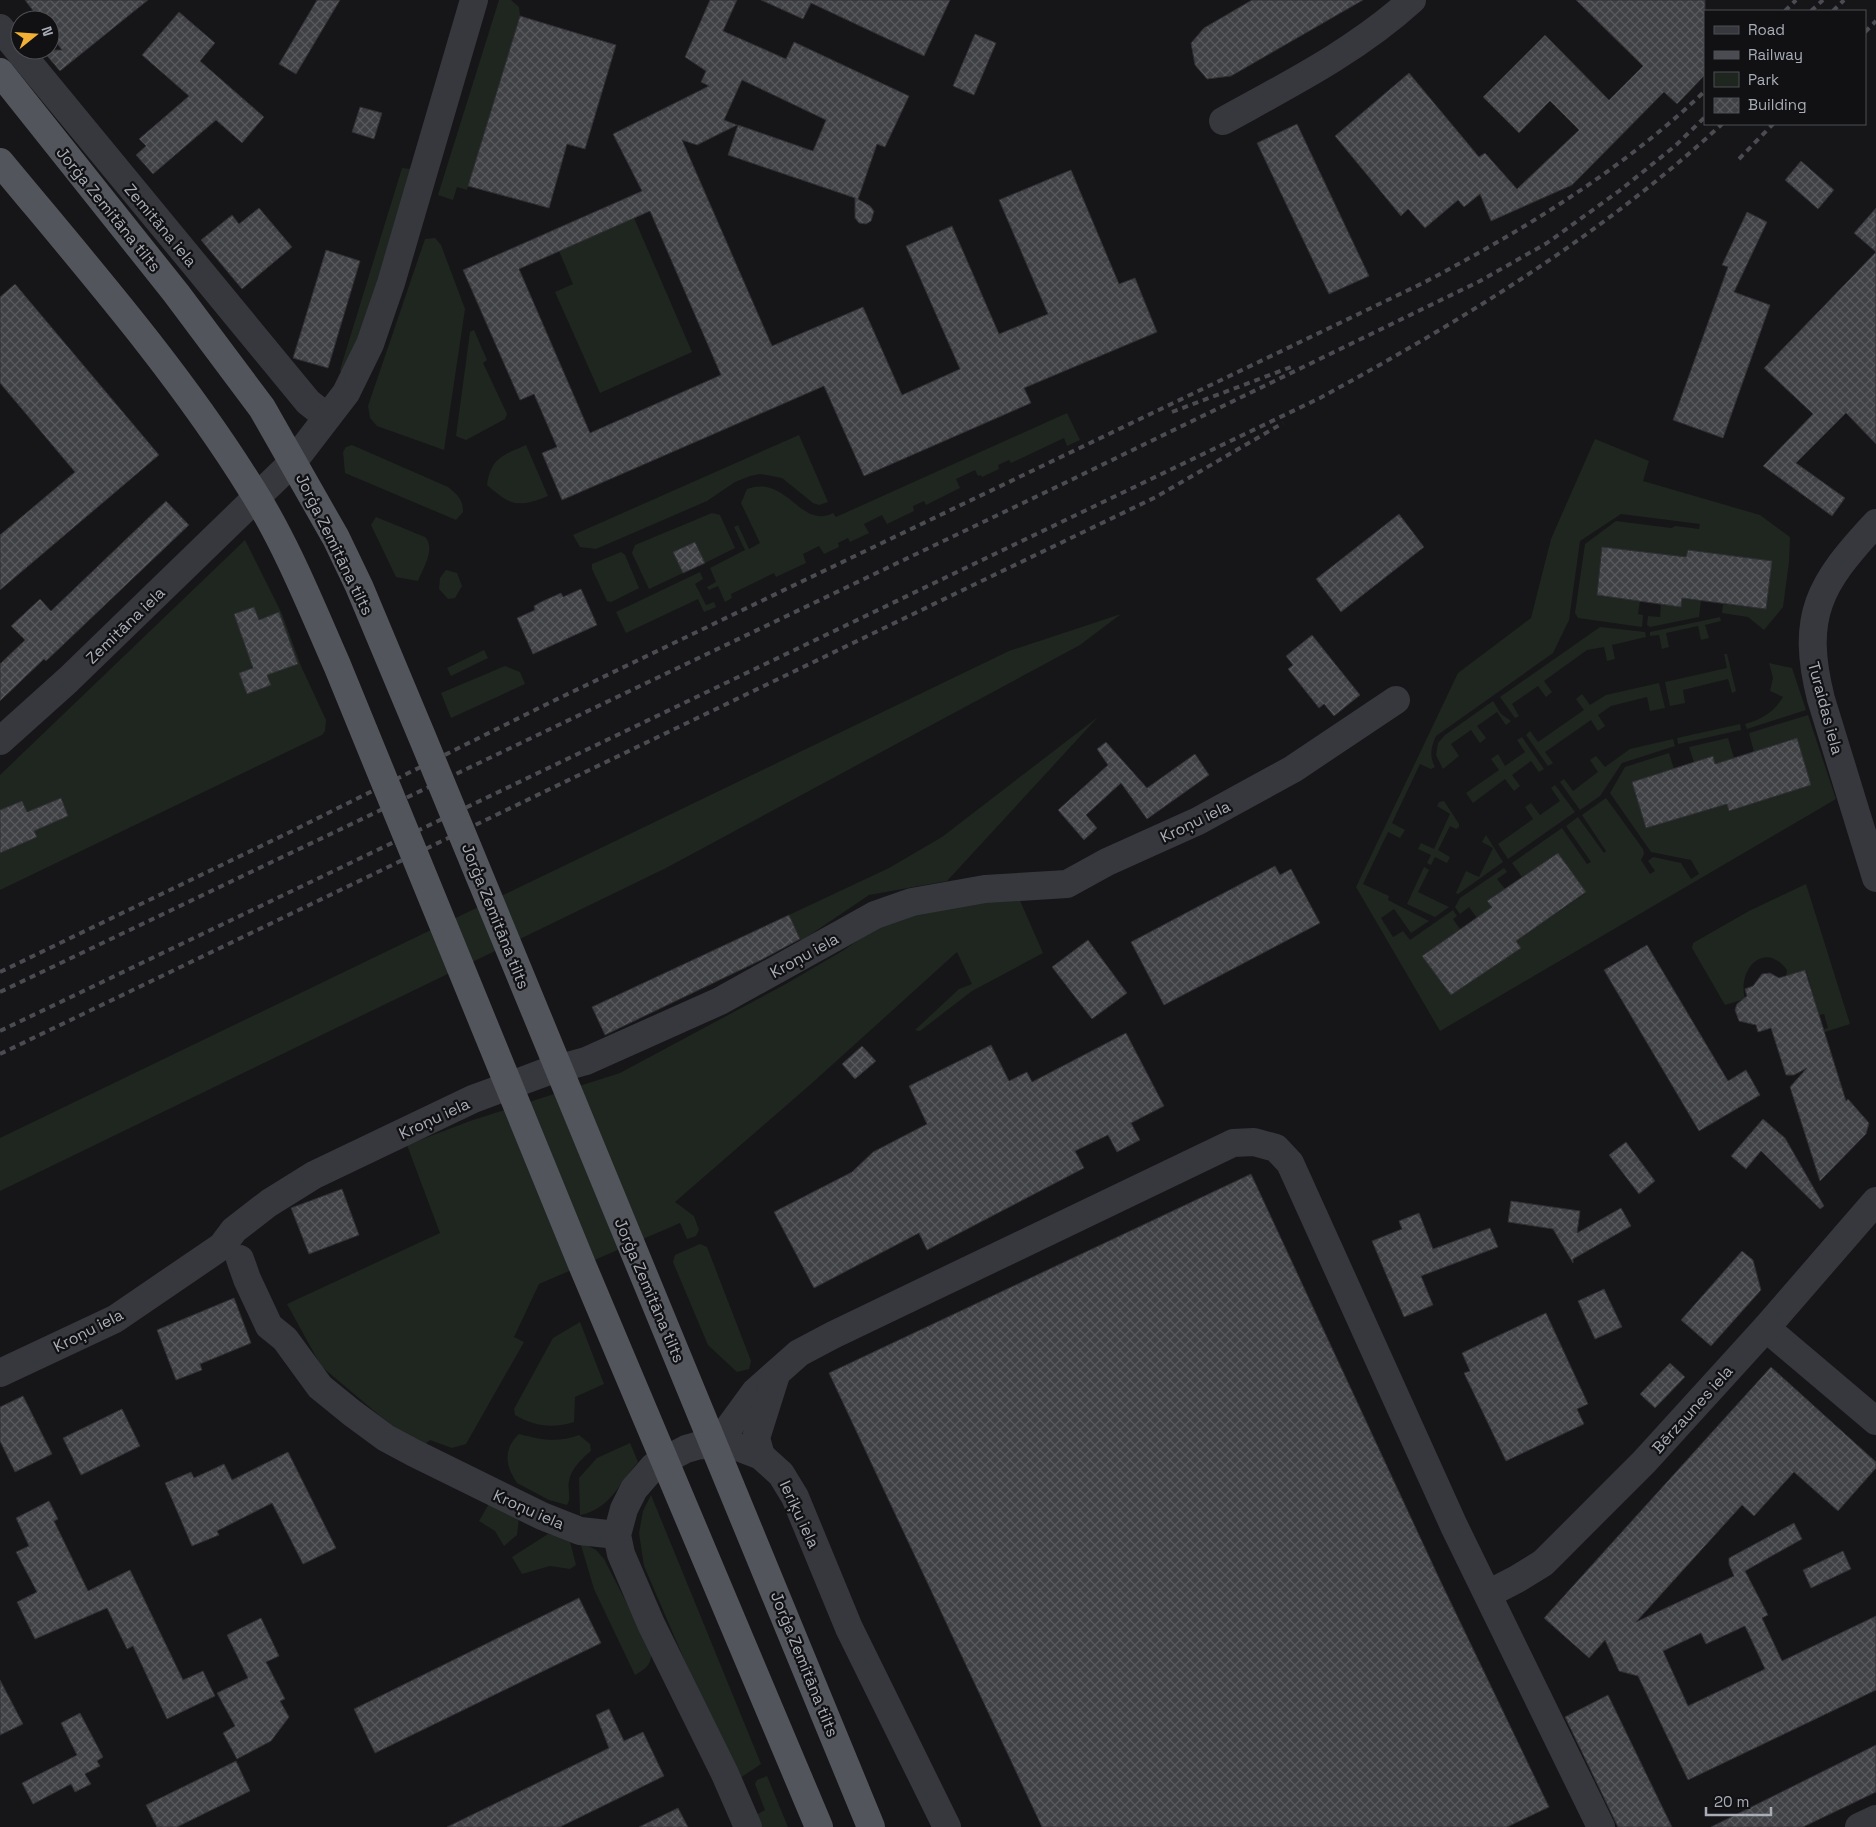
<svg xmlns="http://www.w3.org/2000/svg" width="1876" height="1827" font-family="'Space Grotesk',sans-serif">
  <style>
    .green { fill: #1e261f }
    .building { fill: url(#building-cross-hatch); stroke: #303034; fill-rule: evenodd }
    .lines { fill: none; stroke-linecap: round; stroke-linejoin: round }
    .minor { stroke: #37383d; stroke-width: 28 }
    .rail { stroke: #4a4c52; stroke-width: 4; stroke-dasharray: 6 5; stroke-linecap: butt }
    .major-bridge { stroke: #53555c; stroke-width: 28 }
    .labels { text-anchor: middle; stroke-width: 4.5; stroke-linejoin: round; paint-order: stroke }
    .street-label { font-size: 16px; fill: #a8adb8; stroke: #111113 }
  </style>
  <defs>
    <pattern id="building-cross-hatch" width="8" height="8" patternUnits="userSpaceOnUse" patternTransform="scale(1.25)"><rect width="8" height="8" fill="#404145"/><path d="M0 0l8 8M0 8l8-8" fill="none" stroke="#595a5e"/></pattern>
  </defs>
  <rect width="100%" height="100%" fill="#161618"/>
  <g class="green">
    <path d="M499 0H511L519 7 520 16 467 190 457 187 453 200 438 195Z"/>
    <path d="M402 168 411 169 365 321 350 361 342 373 340 370Z"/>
    <path d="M634 218 692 352 600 393 555 292 573 284 559 251Z"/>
    <path d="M435 238 441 245 465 309 444 450 377 426 370 418 368 406 425 239Z"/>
    <path d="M474 330 487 360 483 363 507 414 505 419 466 440 456 436 470 332Z"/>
    <path d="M1067 413 1080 440 1067 446 1064 438 1011 463 1009 460 998 465 999 469 982 477 981 475 978 476 975 470 956 479 960 488 926 505 924 501 913 506 914 511 887 524 882 515 864 524 869 533 850 542 848 538 838 543 839 547 824 554 819 546 803 554 806 563 776 577 774 573 731 594 732 598 725 602 718 586 709 590 707 587 716 582 710 568 745 550 734 527 738 525 749 549 760 543 741 503 747 489C787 474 801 530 833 513L836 517Z"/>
    <path d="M799 435 828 502 819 505 813 503 782 478 760 474 750 476 735 482 707 501 596 549 580 547 573 535Z"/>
    <path d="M1595 439 1649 461 1643 481 1760 515 1790 537 1789 562 1783 607 1764 630 1748 617 1722 613 1723 604 1766 609 1771 561 1688 550 1686 557 1602 547 1597 595 1640 601 1638 614 1643 615 1642 627 1578 618 1575 613 1585 544 1616 521 1671 528 1676 526 1699 529 1700 524 1621 514 1580 541 1569 620 1553 653 1436 736C1431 747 1429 756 1435 767L1431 769 1420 764 1392 823 1405 830 1400 838 1388 832 1363 884 1389 896 1388 900 1429 921 1411 933 1394 909 1381 918 1393 937 1403 931 1410 940 1453 910 1457 916 1453 919 1460 929 1423 956 1451 995 1520 948 1516 941 1586 893 1558 853 1522 877 1512 863 1562 828 1587 864 1591 862 1566 826 1578 817 1604 853 1606 851 1582 815 1606 798 1643 849 1644 854 1641 860 1650 874 1655 871 1648 861 1653 857 1681 863 1691 879 1699 874 1691 860 1651 852 1610 793 1625 767 1669 753 1674 769 1633 782 1646 828 1727 804 1730 811 1810 785 1797 738 1754 752 1749 733 1808 715 1836 799 1440 1031 1356 887 1458 673 1531 618 1551 539Z"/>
    <path d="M352 445 448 487C458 495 463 500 463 512L456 520 345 473 343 452 346 447Z"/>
    <path d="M526 445 548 496C518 508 511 506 487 485 491 458 503 455 526 445Z"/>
    <path d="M712 513 720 515 735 548 705 563 695 542 674 552 683 573 649 589 632 553 635 545Z"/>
    <path d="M376 517 425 537C436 549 423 568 418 581L396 577 371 525Z"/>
    <path d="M245 540 282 614 301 666 326 720 325 731 322 735 0 890V775Z"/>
    <path d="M621 552 625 555 639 588 611 602 607 601 592 569V564Z"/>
    <path d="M446 570 457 573 462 586 455 598 448 599 439 589 440 578Z"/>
    <path d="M700 572 703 579 695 584 706 605 714 602 716 607 704 612 698 599 626 633 616 612Z"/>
    <path d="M1682 598 1701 601 1699 617 1650 627 1647 625 1648 616 1660 617 1661 604 1681 606Z"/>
    <path d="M1121 614 1080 645 666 868 0 1191V1138L1009 651Z"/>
    <path d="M1720 617 1721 621 1705 625 1709 638 1701 640 1698 626 1666 633 1669 647 1662 649 1659 635 1650 636V632Z"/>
    <path d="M1600 627 1645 632 1646 637 1612 645 1615 659 1607 661 1604 647 1587 650 1544 681 1552 692 1546 697 1538 686 1512 704 1519 716 1515 718 1500 697Z"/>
    <path d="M484 650 488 658 451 676 447 668Z"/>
    <path d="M1724 654H1727L1736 691 1732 693 1728 679 1683 690 1685 703 1670 706 1665 682 1727 668Z"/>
    <path d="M1769 663 1792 668 1806 710 1747 729 1745 724C1762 719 1773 713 1783 697L1770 691 1773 678Z"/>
    <path d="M505 666 520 672 525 684 451 718 441 693Z"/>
    <path d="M1659 683 1665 708 1650 711 1647 697 1611 706 1598 715 1605 726 1598 731 1591 720 1545 752 1553 763 1548 766 1526 735 1530 731 1538 742 1584 710 1576 699 1582 694 1590 705 1606 695Z"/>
    <path d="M1493 701 1501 714 1511 721 1506 725 1497 712 1477 726 1486 738 1480 743 1471 730 1451 744 1459 756 1443 769 1436 755 1438 743 1445 735Z"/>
    <path d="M1098 717 947 881 869 895 801 941 789 915 889 868 942 837Z"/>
    <path d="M1740 724 1741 730 1678 744 1677 738Z"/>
    <path d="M1522 737 1544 769 1539 772 1531 761 1512 775 1520 786 1514 791 1505 779 1473 803 1466 793 1499 770 1491 759 1498 754 1505 766 1525 752 1517 740Z"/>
    <path d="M1728 738 1734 758 1715 764 1713 756 1694 762 1689 747Z"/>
    <path d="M1673 739 1675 746 1622 763 1600 796 1580 810 1560 782 1564 779 1573 791 1598 772 1590 760 1596 756 1605 767 1630 749Z"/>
    <path d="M1555 785 1575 812 1508 859 1498 844 1533 819 1525 807 1531 803 1540 815 1560 801 1551 788Z"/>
    <path d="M1444 801 1459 824V827L1456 829 1450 826 1438 850 1450 857 1447 863 1435 857 1431 865 1427 863 1431 855 1418 849 1421 843 1434 849 1450 814 1437 806 1439 802Z"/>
    <path d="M1486 835 1503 862 1458 894 1456 893 1466 871 1479 877 1493 848 1482 842Z"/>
    <path d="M1424 867 1429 870 1418 892 1449 907 1435 917 1407 904Z"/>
    <path d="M1504 868 1507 872 1497 879 1505 889 1488 901 1492 907 1477 918 1469 907 1460 914 1455 907 1460 898Z"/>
    <path d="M1806 884 1850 1024 1825 1032 1824 1029 1828 1028 1824 1014 1819 1015 1806 970 1786 976 1787 970C1765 940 1737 968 1745 999L1725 1005 1692 948 1693 943 1749 911Z"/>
    <path d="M1018 896 1043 953 972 991 920 1031 915 1030 959 989 972 984 957 952 811 1084 675 1202 694 1216 699 1230 696 1236 687 1239 680 1223 539 1284 514 1337 524 1342 466 1444 452 1448 430 1440 422 1447 380 1416 321 1366 287 1304 440 1233 407 1145 470 1121 620 1073 784 985 844 950 884 922 903 913Z"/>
    <path d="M700 1244 707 1247 751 1361 749 1369 737 1372 708 1345 673 1262 675 1255Z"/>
    <path d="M580 1322 604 1384 575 1397 574 1422C552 1429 534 1426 515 1415L514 1409 553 1338Z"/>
    <path d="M519 1434C542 1440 557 1443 579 1435L590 1444 591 1451C582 1458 571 1469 569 1481 567 1490 572 1497 567 1505L549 1500 517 1483C505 1466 503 1449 519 1434Z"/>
    <path d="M630 1443 638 1462C619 1484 610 1509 580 1515L579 1478 597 1458Z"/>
    <path d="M651 1495 761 1764 740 1778 690 1673 644 1566 639 1533 643 1511Z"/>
    <path d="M490 1502 519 1518 517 1535 504 1546 495 1531 479 1521Z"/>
    <path d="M548 1534 569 1538 576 1565 570 1569 550 1566 522 1574 512 1557Z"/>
    <path d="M580 1542 596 1550 604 1559 651 1650C652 1664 647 1668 635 1675L594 1589Z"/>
    <path d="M767 1776 788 1827H761L756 1815 765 1810 755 1784 757 1780Z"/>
  </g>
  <g class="building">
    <path d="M25 0H148L60 71 42 50H62L50 34V20H40Z"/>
    <path d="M317 0H340L296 74 279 64Z"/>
    <path d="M710 0H737L723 31 786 59 794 42 909 96 885 147 877 144 858 199 870 206 874 211 871 221 866 224 859 223 855 218V198L728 155 738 125 813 151 826 120 742 80 724 120 737 125 697 145 682 140 772 346 863 307 902 395 960 369 906 246 952 226 999 334 1048 314 999 200 1071 170 1119 284 1135 278 1157 332 1024 388 1031 403 864 476 824 386 562 500 542 453 557 447 534 394 520 400 463 270 642 191 613 134 709 86 701 82 706 71 685 57ZM650 211 721 375 590 433 519 269Z"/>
    <path d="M761 0H950L924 56 811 3 803 19Z"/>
    <path d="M1252 0H1363L1231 76 1207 79 1195 65 1191 43 1204 28Z"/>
    <path d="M1576 0H1705V75L1677 104 1664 92 1572 185 1491 221 1480 194 1464 207 1458 200 1425 228 1408 209 1401 216 1335 136 1409 73 1479 157 1485 153 1517 189 1579 130 1550 101 1519 133 1483 97 1545 35 1609 100 1643 66Z"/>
    <path d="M179 12 215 43 200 61 264 117 242 143 216 120 153 174 136 155 146 146 139 139 189 96 142 55Z"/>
    <path d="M520 16 616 45 585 149 567 144 549 208 468 186Z"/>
    <path d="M975 34 996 43 974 95 953 86Z"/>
    <path d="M360 107 382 113 374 139 352 132Z"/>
    <path d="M1297 124 1369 276 1329 294 1257 143Z"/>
    <path d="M1801 161 1834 190 1818 209 1785 180Z"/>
    <path d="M259 208 292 247 242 289 201 240 232 215 239 224Z"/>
    <path d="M1876 208V444L1846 413 1796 463 1845 498 1832 516 1763 466 1813 414 1764 368 1876 252 1854 233Z"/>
    <path d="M1747 212 1767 222 1734 292 1770 305 1723 438 1673 420 1728 267 1722 265Z"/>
    <path d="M326 250 360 261 328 368 293 358Z"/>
    <path d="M15 284 159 455 0 590V535L75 472 0 383V297Z"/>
    <path d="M166 501 189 525 46 661 44 659 0 701V664L25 640 11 626 40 599 51 611Z"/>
    <path d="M1399 514 1424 547 1341 612 1316 579Z"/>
    <path d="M695 542 705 563 683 573 673 552Z"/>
    <path d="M1602 547 1686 557 1688 550 1772 561 1766 609 1682 598 1681 607 1597 595Z"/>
    <path d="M581 589 597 625 533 654 517 618 535 610 534 606 541 602 561 593 563 597Z"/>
    <path d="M254 607 259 620 279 612 298 664 267 675 271 685 247 694 239 673 253 668 234 614Z"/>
    <path d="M1312 635 1360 695 1334 716 1324 704 1319 708 1288 669 1293 665 1286 656Z"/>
    <path d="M1797 738 1811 785 1729 811 1727 804 1646 828 1632 782 1713 756 1715 764Z"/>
    <path d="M1106 742 1147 788 1195 754 1209 775 1147 819 1121 783 1086 815 1097 828 1084 840 1058 810 1108 765 1097 749Z"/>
    <path d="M61 798 68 816 34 831 37 837 0 853V810L22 801 27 812Z"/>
    <path d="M1558 853 1586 892 1516 941 1521 948 1451 995 1422 956 1492 907 1487 901Z"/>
    <path d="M1275 866 1280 875 1291 869 1320 923 1164 1005 1131 942Z"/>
    <path d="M789 915 800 939 761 960 605 1035 592 1007Z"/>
    <path d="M1088 940 1127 993 1092 1019 1052 967Z"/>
    <path d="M1647 945 1728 1081 1746 1070 1760 1095 1699 1131 1604 970Z"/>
    <path d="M1805 970 1846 1101 1848 1099 1869 1123 1866 1134 1820 1181 1790 1087 1807 1068 1794 1075H1786L1771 1028 1758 1032 1756 1025 1739 1021 1735 1010 1737 1004 1747 996 1745 989 1753 986 1762 974 1770 973 1779 978Z"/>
    <path d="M1126 1033 1164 1106 1131 1123 1140 1140 1117 1152 1108 1135 1075 1151 1084 1168 927 1250 919 1233 814 1288 774 1212 852 1172 873 1152 927 1124 909 1086 991 1045 1009 1081 1027 1072 1032 1082Z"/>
    <path d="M862 1046 876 1061 855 1079 842 1064Z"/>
    <path d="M1763 1119 1785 1138 1824 1206 1820 1209 1761 1151 1746 1169 1731 1156Z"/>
    <path d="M1626 1142 1655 1181 1639 1194 1609 1155Z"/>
    <path d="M1251 1174 1439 1578 1549 1807 1507 1827H1042L829 1373Z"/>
    <path d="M342 1189 359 1235 309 1254 291 1208Z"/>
    <path d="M1511 1201 1580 1211 1577 1233 1621 1208 1631 1226 1573 1259V1263L1553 1229 1508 1222Z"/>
    <path d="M1419 1213 1433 1249 1490 1228 1498 1247 1421 1276 1433 1305 1404 1317 1372 1241 1402 1229 1399 1221Z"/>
    <path d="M1742 1251 1753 1260 1761 1290 1711 1346 1681 1320Z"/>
    <path d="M1604 1289 1622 1327 1595 1339 1578 1301Z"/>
    <path d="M234 1298 251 1343 200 1364 202 1370 176 1380 157 1330Z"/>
    <path d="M1546 1313 1588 1404 1577 1409 1584 1424 1506 1461 1464 1373 1470 1371 1462 1353Z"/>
    <path d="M1670 1363 1685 1377 1655 1408 1640 1394Z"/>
    <path d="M1771 1367 1876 1462V1468L1838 1511 1794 1472 1754 1516 1742 1505 1636 1622 1734 1576 1729 1564V1558L1794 1523 1802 1539 1745 1571 1768 1615 1762 1618 1782 1661 1876 1616V1690L1688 1780 1638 1676 1619 1671 1605 1640 1589 1658 1544 1618ZM1745 1626 1765 1669 1688 1706 1663 1651 1701 1633 1706 1644Z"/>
    <path d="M23 1396 52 1454 15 1472 0 1441V1407Z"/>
    <path d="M122 1409 140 1446 81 1475 63 1438Z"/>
    <path d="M288 1452 336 1548 303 1564 272 1503 217 1531 219 1535 192 1546 165 1483 191 1472 194 1478 224 1464 232 1480Z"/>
    <path d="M49 1501 58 1519 54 1521 88 1591 130 1570 183 1680 203 1671 215 1696 167 1719 133 1646 127 1649 107 1608 35 1639 17 1602 37 1592 16 1552 29 1546 16 1518Z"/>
    <path d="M1843 1551 1851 1569 1811 1588 1803 1570Z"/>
    <path d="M579 1598 601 1643 375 1753 354 1709Z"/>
    <path d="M261 1618 279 1656 266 1662 285 1699 280 1701 289 1717 271 1741 237 1759 223 1733 235 1726 217 1693 248 1678 227 1635Z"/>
    <path d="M0 1680 23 1724 0 1735Z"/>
    <path d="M1608 1695 1672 1827H1618L1565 1717Z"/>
    <path d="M609 1709 624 1741 643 1732 664 1776 560 1827H447L609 1748 596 1715Z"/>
    <path d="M80 1713 103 1757 97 1761 100 1766 85 1774 91 1784 75 1792 71 1784 33 1804 22 1783 77 1755 61 1723Z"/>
    <path d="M1876 1745V1792L1803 1827H1711Z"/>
    <path d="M236 1761 250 1791 177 1827H157L146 1805Z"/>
    <path d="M678 1808 688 1827H639Z"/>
  </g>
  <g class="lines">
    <g class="minor">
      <path d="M0 28 308 402 327 417"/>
      <path d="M1223 121C1288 85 1356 51 1412 0"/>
      <path d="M1876 523C1819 584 1800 616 1821 699L1876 878"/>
      <path d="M0 741 68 680 293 462 346 393 370 344 391 283 474 0"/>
      <path d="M240 1259 247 1279 269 1326 285 1339 320 1387 352 1413 386 1438 414 1453 542 1516 580 1531 617 1535"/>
      <path d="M1766 1328 1876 1421"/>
      <path d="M0 1373 115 1319 222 1246 234 1230 269 1203 314 1175 473 1099 546 1072 586 1061 720 1001 875 915 912 902 985 889 1067 884 1107 862 1198 821 1293 769 1396 700"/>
      <path d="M717 1444 755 1392 799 1353 833 1335 1233 1143 1254 1142 1276 1148 1290 1163 1454 1526 1601 1827"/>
      <path d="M761 1456 756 1438 775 1378"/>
      <path d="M1488 1594 1517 1579 1543 1563 1644 1462 1766 1328 1876 1201"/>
      <path d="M748 1827 725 1774 651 1624 621 1554 617 1535 624 1509 634 1489 654 1466 686 1449 700 1445 735 1446 761 1456 781 1474 795 1497 849 1628 947 1827"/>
      <path d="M1859 1827 1876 1819"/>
    </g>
    <g class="rail">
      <path d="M1785 11 1796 0"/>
      <path d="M1811 11 1823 0"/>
      <path d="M1833 11 1844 0"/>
      <path d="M1865 32 1876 21"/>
      <path d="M1739 159 1773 124"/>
      <path d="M1172 412 1291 367"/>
      <path d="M0 972 288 833 549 703 1423 283C1524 230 1622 170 1705 91"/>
      <path d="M0 992 1071 480 1480 281 1547 243 1619 191 1675 146 1705 117"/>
      <path d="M0 1031 1320 398C1463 320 1602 235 1722 124"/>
      <path d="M0 1054 1156 497 1283 423"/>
    </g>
    <g class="major-bridge">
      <path d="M0 72 176 293 262 408 336 538 359 586 423 739 871 1827"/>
      <path d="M0 162C87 267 179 372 251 488 286 543 311 606 337 665L583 1267 819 1827"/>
    </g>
  </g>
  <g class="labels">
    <g class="street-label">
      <text transform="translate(109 209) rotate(51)" y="6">Jorģa Zemitāna tilts</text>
      <text transform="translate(161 225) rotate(50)" y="6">Zemitāna iela</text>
      <text transform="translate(335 544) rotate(64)" y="6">Jorģa Zemitāna tilts</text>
      <text transform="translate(125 625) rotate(-44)" y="6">Zemitāna iela</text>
      <text transform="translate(1826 708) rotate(75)" y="6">Turaidas iela</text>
      <text transform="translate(1195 821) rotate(-26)" y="6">Kroņu iela</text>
      <text transform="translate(496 916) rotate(68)" y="6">Jorģa Zemitāna tilts</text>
      <text transform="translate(804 955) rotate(-29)" y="6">Kroņu iela</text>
      <text transform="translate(434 1118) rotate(-25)" y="6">Kroņu iela</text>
      <text transform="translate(650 1290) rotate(67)" y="6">Jorģa Zemitāna tilts</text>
      <text transform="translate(88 1330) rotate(-27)" y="6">Kroņu iela</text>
      <text transform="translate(1692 1409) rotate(-48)" y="6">Bērzaunes iela</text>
      <text transform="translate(529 1509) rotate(24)" y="6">Kroņu iela</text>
      <text transform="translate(800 1514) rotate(65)" y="6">Ieriķu iela</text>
      <text transform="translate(805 1664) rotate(68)" y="6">Jorģa Zemitāna tilts</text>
    </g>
  </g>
  <rect x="1704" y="10" width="162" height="115" fill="#111113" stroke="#4d4f55"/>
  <rect x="1714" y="26" width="25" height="8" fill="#37383d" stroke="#4d4f55"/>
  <text x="1748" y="35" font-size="15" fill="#a8adb8">Road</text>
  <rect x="1714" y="51" width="25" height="8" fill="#4a4c52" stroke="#4d4f55"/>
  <text x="1748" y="60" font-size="15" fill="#a8adb8">Railway</text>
  <rect x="1714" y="72" width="25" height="15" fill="#1e261f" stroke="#4d4f55"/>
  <text x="1748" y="85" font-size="15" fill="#a8adb8">Park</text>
  <rect x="1714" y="98" width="25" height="15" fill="url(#building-cross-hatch)" stroke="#4d4f55"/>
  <text x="1748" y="110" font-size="15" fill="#a8adb8">Building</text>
  <g transform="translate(35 35) rotate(73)"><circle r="24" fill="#111113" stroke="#4d4f55"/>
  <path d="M0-4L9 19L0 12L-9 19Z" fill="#f2b134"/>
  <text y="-8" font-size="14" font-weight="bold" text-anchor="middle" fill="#a8adb8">N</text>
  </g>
  <path d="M1706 1807v8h65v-8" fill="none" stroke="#a8adb8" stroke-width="2.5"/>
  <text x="1714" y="1807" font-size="15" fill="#a8adb8" stroke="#111113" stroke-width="4" paint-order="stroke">20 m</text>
</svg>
